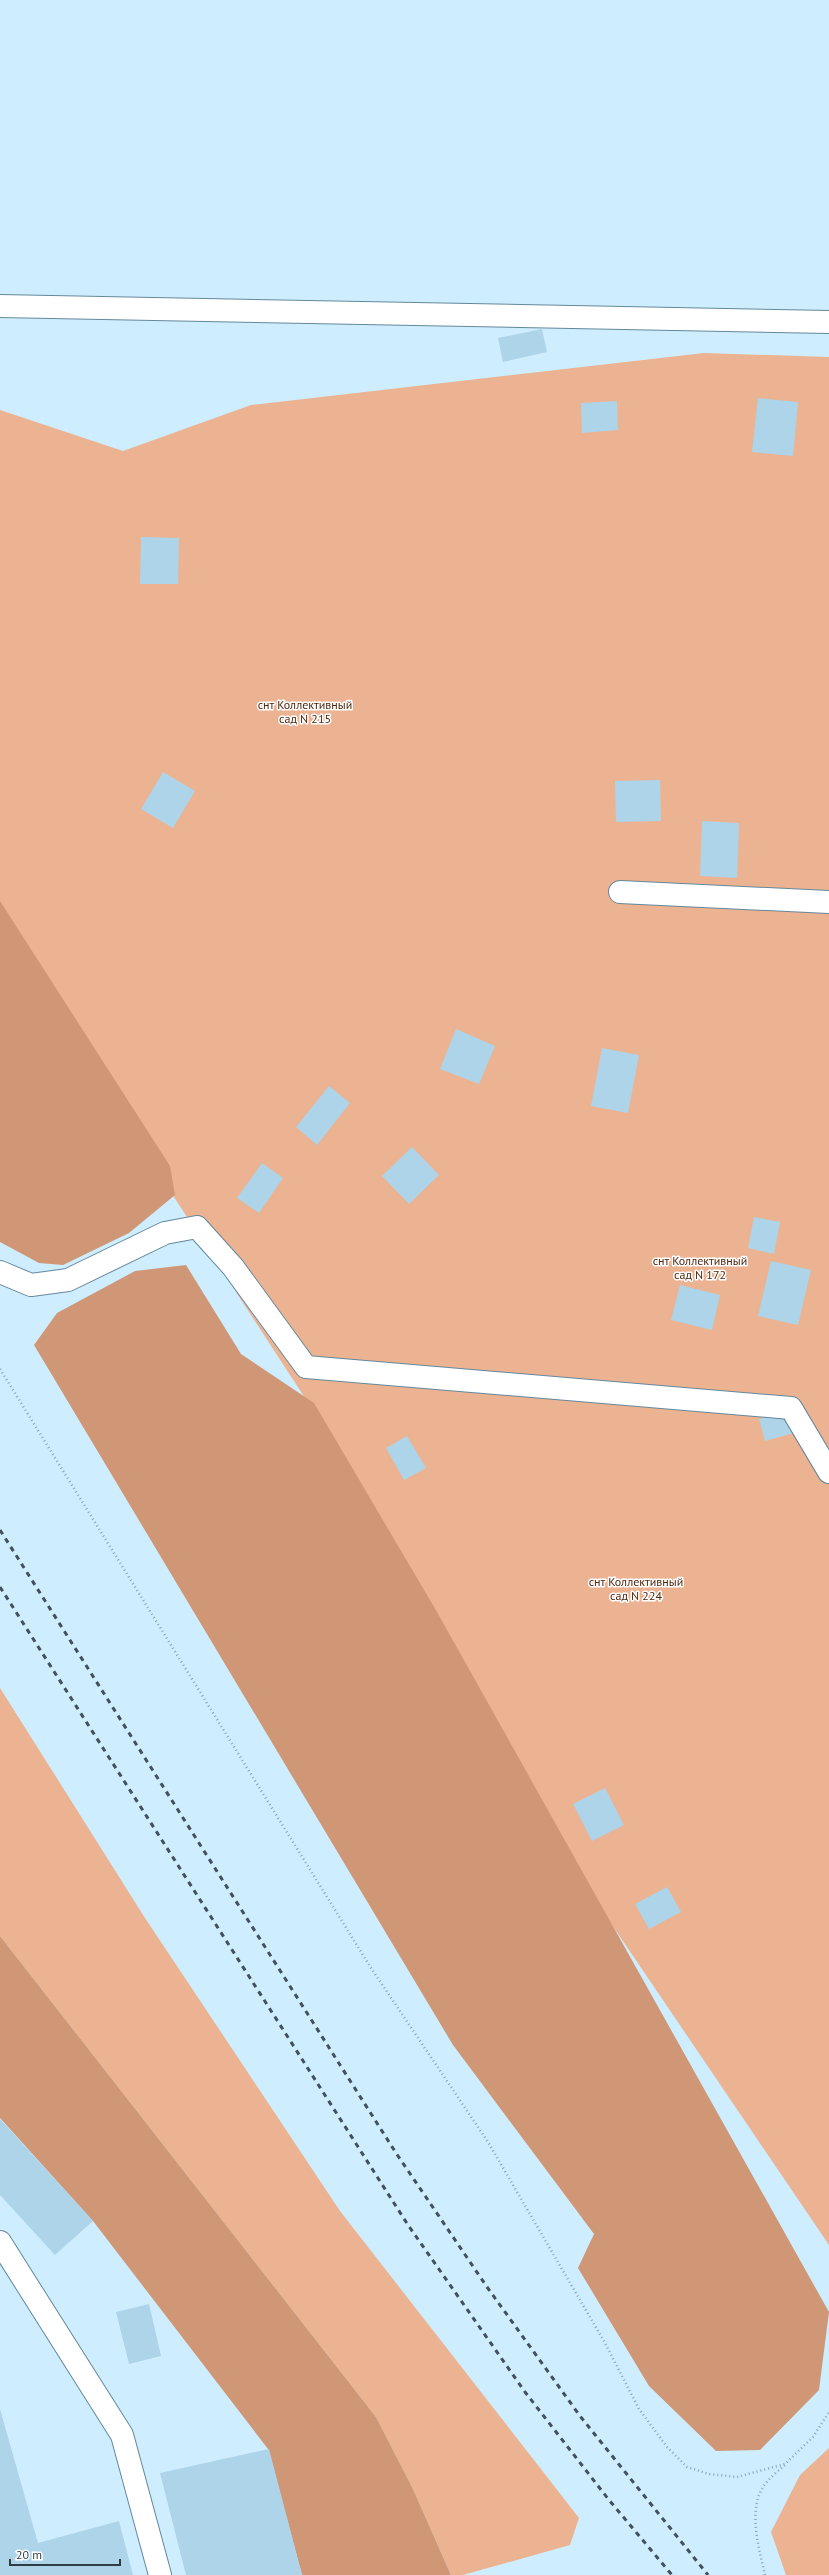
<svg xmlns="http://www.w3.org/2000/svg" width="829" height="2575" font-family="'PT Sans',sans-serif">
  <style>
    .green { fill: #ebb392 }
    .forest { fill: #cf9775 }
    .building { fill: #aed4e9 }
    .lines { fill: none; stroke-linecap: round; stroke-linejoin: round }
    .minor-casing { stroke: #64889b; stroke-width: 24 }
    .path { stroke: #8ba3b2; stroke-width: 2.5; stroke-dasharray: 1 3; stroke-linecap: butt }
    .minor { stroke: #fff; stroke-width: 22 }
    .rail { stroke: #3f515b; stroke-width: 3; stroke-dasharray: 5 5; stroke-linecap: butt }
    .labels { text-anchor: middle; stroke-width: 3; stroke-linejoin: round; paint-order: stroke }
    .park-label { font-size: 12px; fill: #4d270e; stroke: #fff }
  </style>
  <rect width="100%" height="100%" fill="#ceedff"/>
  <g class="green">
    <path d="M704 353 829 357V2245L589 1891 305 1398 0 930V410L123 451 251 405Z"/>
    <path d="M0 1688 145 1918 340 2211 579 2518 570 2545 463 2575H451L413 2489 376 2417 0 1936Z"/>
    <path d="M829 2448V2575H786L771 2532 800 2475Z"/>
  </g>
  <g class="forest">
    <path d="M0 901 170 1166 175 1195 129 1233 63 1265 39 1263 0 1242Z"/>
    <path d="M186 1265 241 1354 314 1403 437 1612 829 2312 819 2390 760 2450 716 2451 649 2386 578 2268 594 2234 453 2045 34 1345 57 1313 135 1271Z"/>
    <path d="M0 1936 376 2417 413 2489 451 2575H302L268 2449 93 2221 0 2118Z"/>
  </g>
  <g class="building">
    <path d="M542 329 547 352 503 362 498 338Z"/>
    <path d="M758 398 798 402 793 456 752 452Z"/>
    <path d="M617 401 618 430 582 433 581 403Z"/>
    <path d="M141 537 179 538 178 584H140Z"/>
    <path d="M163 772 195 791 173 828 141 809Z"/>
    <path d="M660 780 661 821 616 822 615 781Z"/>
    <path d="M702 821 739 823 737 878 700 876Z"/>
    <path d="M456 1029 495 1046 479 1084 440 1069Z"/>
    <path d="M602 1048 639 1055 628 1113 591 1106Z"/>
    <path d="M329 1086 350 1103 317 1145 296 1127Z"/>
    <path d="M412 1147 439 1175 409 1204 382 1176Z"/>
    <path d="M262 1163 283 1178 259 1213 237 1198Z"/>
    <path d="M754 1217 780 1222 774 1254 748 1248Z"/>
    <path d="M771 1261 811 1270 798 1325 758 1316Z"/>
    <path d="M680 1285 720 1295 712 1330 671 1320Z"/>
    <path d="M787 1411 794 1433 765 1441 759 1419Z"/>
    <path d="M407 1436 426 1468 404 1480 386 1448Z"/>
    <path d="M605 1788 624 1825 592 1841 573 1804Z"/>
    <path d="M667 1887 681 1912 649 1929 635 1904Z"/>
    <path d="M0 2119 93 2221 55 2255 0 2195Z"/>
    <path d="M149 2304 161 2356 129 2364 116 2312Z"/>
    <path d="M0 2409 38 2543 119 2521 133 2575H0Z"/>
    <path d="M269 2449 302 2575H186L160 2473Z"/>
  </g>
  <g class="lines">
    <defs>
      <g id="minor">
        <path d="M0 306 829 322"/>
        <path d="M620 892 829 902"/>
        <path d="M0 1272 31 1285 68 1280 165 1233 197 1227 233 1267 306 1367 791 1408 829 1472"/>
        <path d="M0 2242 122 2435 160 2575"/>
      </g>
    </defs>
    <use href="#minor" class="minor-casing"/>
    <g class="path">
      <path d="M0 1369 371 1968 488 2142 605 2343 639 2409 667 2447 687 2467 709 2474 737 2477 785 2464 813 2437 829 2412"/>
      <path d="M765 2575C759 2549 748 2511 763 2487 768 2479 778 2471 785 2465"/>
    </g>
    <use href="#minor" class="minor"/>
    <g class="rail">
      <path d="M0 1530 396 2153 487 2287 580 2416 708 2575"/>
      <path d="M0 1587 408 2225 525 2392 609 2500 672 2575"/>
    </g>
  </g>
  <g class="labels">
    <g class="park-label">
      <text x="305" y="709">снт Коллективный<tspan x="305" dy="14">сад N 215</tspan></text>
      <text x="700" y="1265">снт Коллективный<tspan x="700" dy="14">сад N 172</tspan></text>
      <text x="636" y="1586">снт Коллективный<tspan x="636" dy="14">сад N 224</tspan></text>
    </g>
  </g>
  <path d="M10 2559v6h110v-6" fill="none" stroke="#2d3d46" stroke-width="2"/>
  <text x="16" y="2559" font-size="12" fill="#2d3d46" stroke="#ffffff" stroke-width="3" paint-order="stroke">20 m</text>
</svg>
